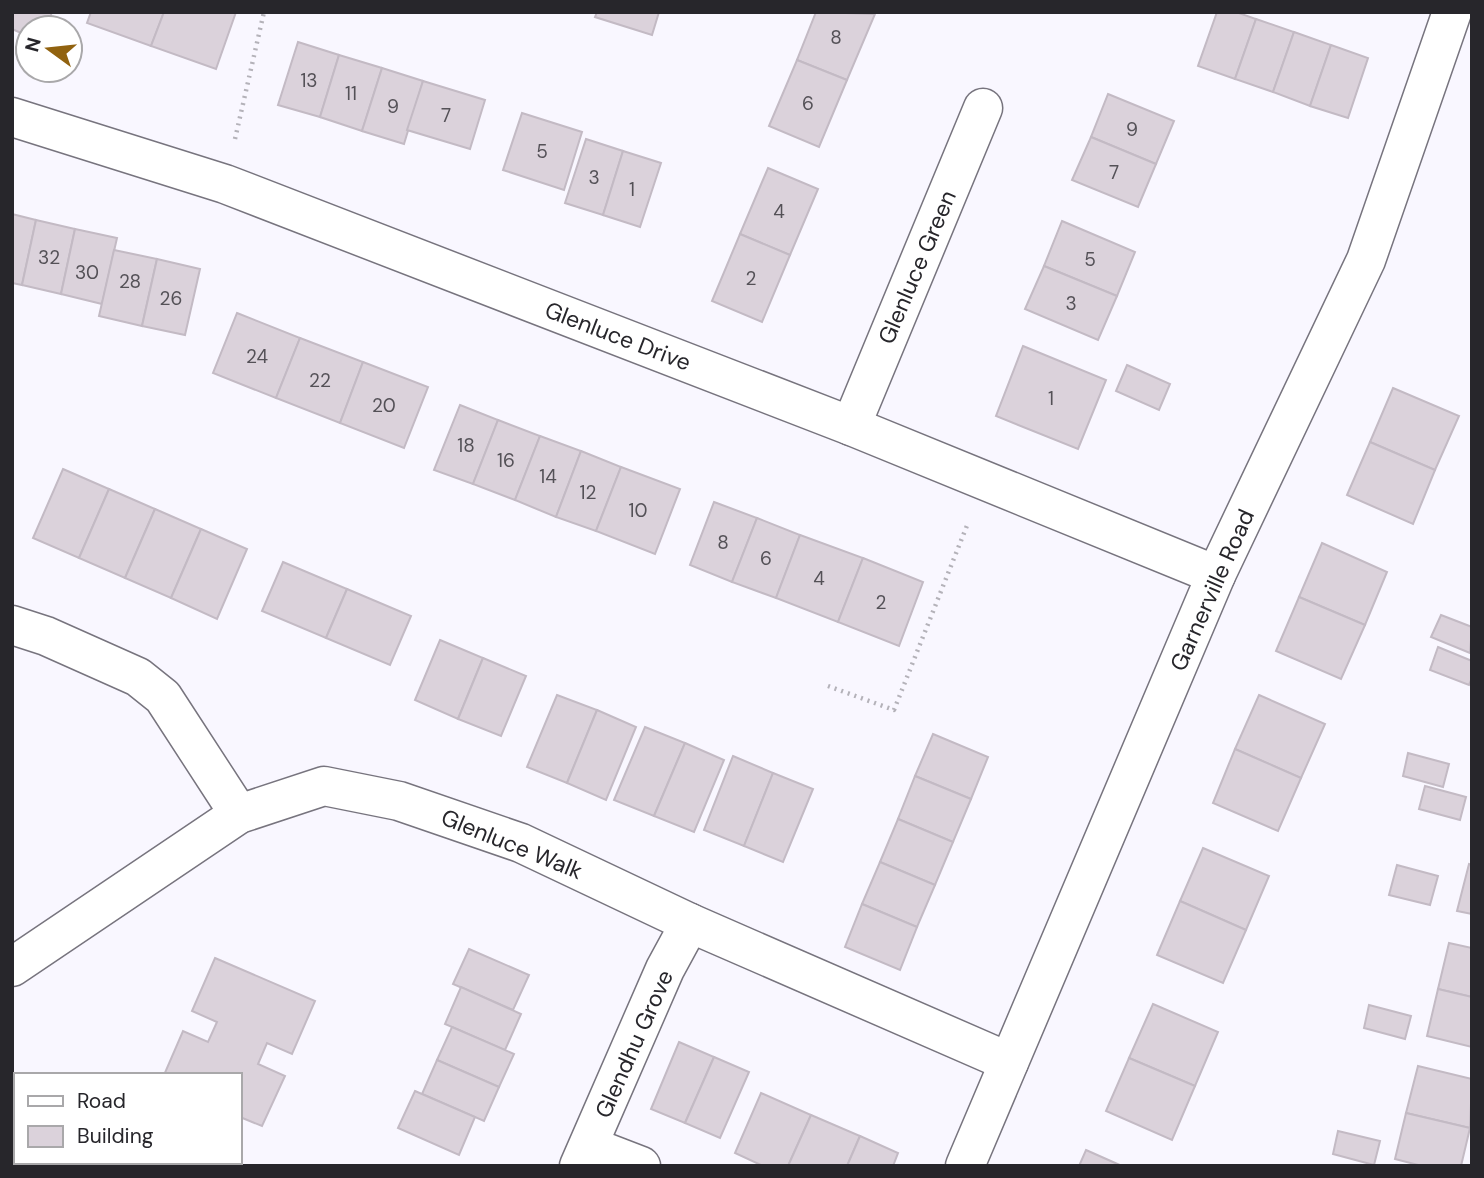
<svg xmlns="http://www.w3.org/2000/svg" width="1484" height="1178" font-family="'DM Sans',sans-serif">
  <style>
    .building { fill: #dbd2db; stroke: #c3bac4; stroke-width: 2 }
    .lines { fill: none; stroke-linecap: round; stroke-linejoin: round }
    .street-casing { stroke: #77747e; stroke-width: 41 }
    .secondary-casing { stroke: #77747e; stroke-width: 41 }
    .path { stroke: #b4b2b9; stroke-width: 4.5; stroke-dasharray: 2 5; stroke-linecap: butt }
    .street { stroke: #fff; stroke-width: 38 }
    .secondary { stroke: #fff; stroke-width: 38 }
    .labels { text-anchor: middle; stroke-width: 5; stroke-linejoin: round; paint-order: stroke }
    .number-label { font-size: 19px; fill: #545157 }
    .street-label { font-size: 23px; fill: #27262b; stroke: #fff }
  </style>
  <rect width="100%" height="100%" fill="#f9f7ff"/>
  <g class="building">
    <path d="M12 12H52L46 28H28V36L12 29Z"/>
    <path d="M91 12H164L151 46 87 23Z"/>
    <path d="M164 12H236L216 69 151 46Z"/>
    <path d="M597 12H659L652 35 595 17Z"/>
    <path d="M816 12 875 14 847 80 797 60Z"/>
    <path d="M1217 12H1236L1256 19 1235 79 1198 66Z"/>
    <path d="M1256 19 1294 32 1273 92 1235 79Z"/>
    <path d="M1294 32 1331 45 1310 106 1273 92Z"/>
    <path d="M298 42 339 55 320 117 278 105Z"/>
    <path d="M1331 45 1368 58 1348 118 1310 106Z"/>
    <path d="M339 55 382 68 362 131 320 117Z"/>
    <path d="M797 60 847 80 819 147 769 126Z"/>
    <path d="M382 68 423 81 404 144 362 131Z"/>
    <path d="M423 81 485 100 470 149 407 130Z"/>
    <path d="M1108 94 1174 121 1156 164 1091 137Z"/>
    <path d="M522 113 582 132 564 190 503 170Z"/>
    <path d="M1091 137 1156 164 1138 207 1072 180Z"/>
    <path d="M586 139 623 151 603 215 565 203Z"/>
    <path d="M623 151 661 163 640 227 603 215Z"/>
    <path d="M768 168 818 189 790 255 740 234Z"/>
    <path d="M12 214 36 220 22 285 12 283Z"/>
    <path d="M36 220 75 229 61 294 22 285Z"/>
    <path d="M1062 221 1135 252 1117 296 1044 266Z"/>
    <path d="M75 229 117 238 102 304 61 294Z"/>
    <path d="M740 234 790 255 762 322 712 301Z"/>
    <path d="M114 250 157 259 142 326 99 316Z"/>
    <path d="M157 259 200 269 185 335 142 326Z"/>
    <path d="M1044 266 1117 296 1098 340 1025 309Z"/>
    <path d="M237 313 300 338 276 398 213 373Z"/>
    <path d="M300 338 363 362 340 423 276 398Z"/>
    <path d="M1023 346 1106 380 1078 449 996 416Z"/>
    <path d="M363 362 428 387 404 448 340 423Z"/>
    <path d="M1127 365 1170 384 1159 410 1116 391Z"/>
    <path d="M1393 388 1459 416 1435 470 1370 442Z"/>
    <path d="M460 405 498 420 473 484 434 470Z"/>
    <path d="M498 420 540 436 515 500 473 484Z"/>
    <path d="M540 436 581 451 556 517 515 500Z"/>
    <path d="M1370 442 1435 470 1413 524 1347 495Z"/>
    <path d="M581 451 621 467 596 531 556 517Z"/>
    <path d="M621 467 680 489 655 554 596 531Z"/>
    <path d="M63 469 109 489 79 558 33 538Z"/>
    <path d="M109 489 155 509 125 578 79 558Z"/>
    <path d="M714 502 757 518 732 582 690 565Z"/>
    <path d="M155 509 201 529 171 598 125 578Z"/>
    <path d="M757 518 800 535 776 598 732 582Z"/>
    <path d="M201 529 247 549 217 619 171 598Z"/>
    <path d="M800 535 863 558 838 622 776 598Z"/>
    <path d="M1322 543 1387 572 1365 625 1299 597Z"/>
    <path d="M863 558 923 582 899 646 838 622Z"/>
    <path d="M283 562 347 589 326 638 262 611Z"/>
    <path d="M347 589 411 616 390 665 326 638Z"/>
    <path d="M1299 597 1365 625 1341 679 1276 651Z"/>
    <path d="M1441 615 1472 627 1470 653 1431 637Z"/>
    <path d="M440 640 483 658 458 719 415 700Z"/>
    <path d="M1438 647 1472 661V678L1469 685 1430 670Z"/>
    <path d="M483 658 526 676 501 736 458 719Z"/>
    <path d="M557 695 597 710 567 783 527 767Z"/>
    <path d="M1259 695 1325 724 1301 778 1235 749Z"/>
    <path d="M597 710 636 727 606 800 567 783Z"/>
    <path d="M645 727 685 743 654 816 614 800Z"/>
    <path d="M933 734 988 757 971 799 915 776Z"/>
    <path d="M685 743 724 760 694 832 654 816Z"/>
    <path d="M1235 749 1301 778 1278 831 1213 803Z"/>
    <path d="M1408 753 1449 764 1443 787 1403 776Z"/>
    <path d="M733 756 773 773 744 846 704 830Z"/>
    <path d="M773 773 813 789 783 862 744 846Z"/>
    <path d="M915 776 971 799 953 842 898 819Z"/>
    <path d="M1425 786 1466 797 1460 820 1419 809Z"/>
    <path d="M898 819 953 842 935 885 880 862Z"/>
    <path d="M1203 848 1269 876 1246 930 1180 901Z"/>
    <path d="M880 862 935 885 917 927 862 904Z"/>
    <path d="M1469 864 1472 865V914L1457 911Z"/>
    <path d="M1397 865 1438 876 1430 905 1389 895Z"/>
    <path d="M1180 901 1246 930 1223 983 1157 955Z"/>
    <path d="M862 904 917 927 900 970 845 947Z"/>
    <path d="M1449 943 1472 948V997L1438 989Z"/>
    <path d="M469 949 529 975 513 1010 453 984Z"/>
    <path d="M215 958 315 1001 292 1054 267 1043 258 1064 285 1076 262 1126 240 1117V1075H164L183 1031 208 1042 217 1022 192 1011Z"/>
    <path d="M461 987 521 1014 505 1050 445 1024Z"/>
    <path d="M1438 989 1472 997V1047L1427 1036Z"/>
    <path d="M1153 1004 1218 1032 1195 1086 1129 1058Z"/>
    <path d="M1369 1005 1411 1016 1405 1039 1364 1028Z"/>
    <path d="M452 1027 514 1054 499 1087 437 1060Z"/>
    <path d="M679 1042 714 1057 685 1123 651 1109Z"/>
    <path d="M714 1057 749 1072 720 1138 685 1123Z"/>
    <path d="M1129 1058 1195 1086 1172 1140 1106 1111Z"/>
    <path d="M437 1060 499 1087 484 1121 422 1094Z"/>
    <path d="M1418 1066 1472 1079 1470 1128 1406 1113Z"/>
    <path d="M415 1091 475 1117 459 1155 398 1128Z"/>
    <path d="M761 1093 811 1115 788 1166H763L735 1153Z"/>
    <path d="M1406 1113 1470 1128 1461 1166H1422L1395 1159Z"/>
    <path d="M811 1115 860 1136 847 1166H788Z"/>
    <path d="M1338 1131 1380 1141 1374 1165 1333 1154Z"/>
    <path d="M860 1136 898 1153 893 1166H847Z"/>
    <path d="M12 1139 16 1140V1162H63L62 1166H12Z"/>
    <path d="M1086 1150 1122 1166H1079Z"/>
  </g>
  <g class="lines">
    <defs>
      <g id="street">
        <path d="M12 117 225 184 851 426 1216 575"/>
        <path d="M851 426 983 108"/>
        <path d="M12 625 46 636 138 677 163 697 239 814"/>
        <path d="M12 967 239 814 324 786 399 801 521 843 690 923 1009 1062"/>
        <path d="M589 1146 641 1166"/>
        <path d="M200 1162 209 1166"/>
        <path d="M165 1166 166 1162"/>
        <path d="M579 1166 665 969 690 923"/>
      </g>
      <path id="secondary" d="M965 1166 1216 575 1366 260 1452 12"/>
    </defs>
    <use href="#street" class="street-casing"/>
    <use href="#secondary" class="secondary-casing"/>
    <g class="path">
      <path d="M235 139 264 12"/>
      <path d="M828 686 894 710 968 523"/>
    </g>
    <use href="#street" class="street"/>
    <use href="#secondary" class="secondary"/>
  </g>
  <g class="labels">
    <g class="number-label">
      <text x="836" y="44">8</text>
      <text x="309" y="87">13</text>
      <text x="351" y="100">11</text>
      <text x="808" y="110">6</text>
      <text x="393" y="113">9</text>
      <text x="446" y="122">7</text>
      <text x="1132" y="136">9</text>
      <text x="542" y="158">5</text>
      <text x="1114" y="179">7</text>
      <text x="594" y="184">3</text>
      <text x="632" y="196">1</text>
      <text x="779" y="218">4</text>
      <text x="49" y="264">32</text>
      <text x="1090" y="266">5</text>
      <text x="87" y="279">30</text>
      <text x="751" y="285">2</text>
      <text x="130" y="288">28</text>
      <text x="171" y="305">26</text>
      <text x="1071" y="310">3</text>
      <text x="257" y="363">24</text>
      <text x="320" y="387">22</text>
      <text x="1051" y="405">1</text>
      <text x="384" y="412">20</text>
      <text x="466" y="452">18</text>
      <text x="506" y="467">16</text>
      <text x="548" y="483">14</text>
      <text x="588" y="499">12</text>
      <text x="638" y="517">10</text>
      <text x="723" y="549">8</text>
      <text x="766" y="565">6</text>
      <text x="819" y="585">4</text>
      <text x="881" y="609">2</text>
    </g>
    <g class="street-label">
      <text transform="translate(917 267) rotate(-67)" y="8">Glenluce Green</text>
      <text transform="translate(618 336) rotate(21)" y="8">Glenluce Drive</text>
      <text transform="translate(1212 590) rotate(-66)" y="8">Garnerville Road</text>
      <text transform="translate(512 844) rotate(22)" y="8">Glenluce Walk</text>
      <text transform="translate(634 1044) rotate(-66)" y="8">Glendhu Grove</text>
    </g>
  </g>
  <rect width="1484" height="1178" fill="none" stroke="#27262b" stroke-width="28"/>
  <rect x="14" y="1073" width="228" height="91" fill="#ffffff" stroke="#a9a8aa" stroke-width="2"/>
  <rect x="28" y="1096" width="35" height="10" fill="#ffffff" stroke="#a9a8aa" stroke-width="2"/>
  <text x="77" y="1108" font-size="21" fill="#27262b">Road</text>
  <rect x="28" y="1126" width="35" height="21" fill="#dbd2db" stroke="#a9a8aa" stroke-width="2"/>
  <text x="77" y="1143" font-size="21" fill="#27262b">Building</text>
  <g transform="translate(49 49) rotate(285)"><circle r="33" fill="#ffffff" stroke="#a9a8aa" stroke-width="2"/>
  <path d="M0-5L12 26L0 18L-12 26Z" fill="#91620f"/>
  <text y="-10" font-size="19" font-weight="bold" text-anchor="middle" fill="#27262b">N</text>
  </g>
</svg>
